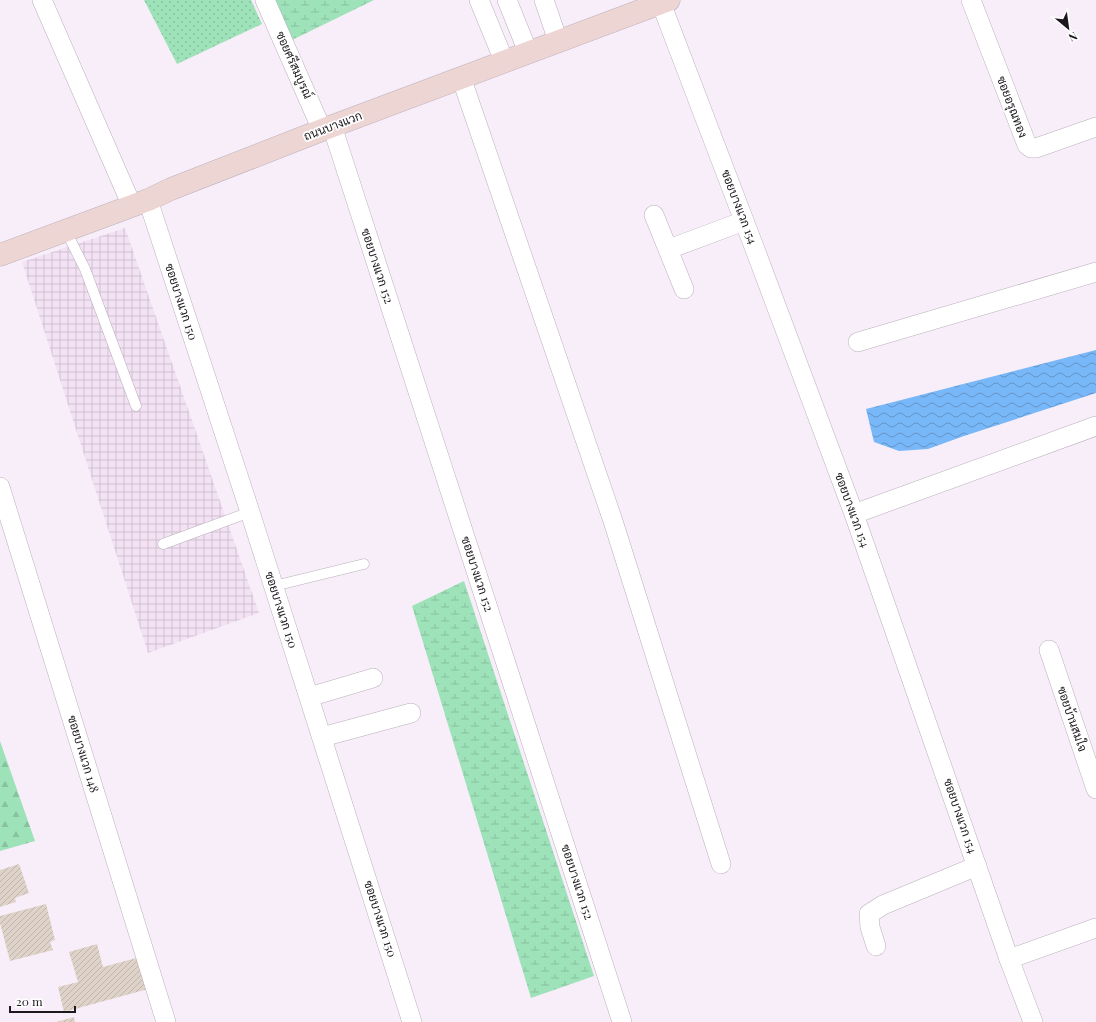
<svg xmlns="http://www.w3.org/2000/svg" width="1096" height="1022" font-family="'Playfair Display',Sarabun,serif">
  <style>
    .industrial { fill: url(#industrial-grid) }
    .grass { fill: url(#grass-dots) }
    .forest { fill: url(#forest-firs) }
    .wetland { fill: url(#wetland-marsh) }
    .water { fill: url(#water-waves) }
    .building { fill: url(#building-hatch) }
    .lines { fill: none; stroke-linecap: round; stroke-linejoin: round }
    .lane-casing { stroke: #bab0bb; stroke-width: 11 }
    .street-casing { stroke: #bab0bb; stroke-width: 20 }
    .secondary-casing { stroke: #bab0bb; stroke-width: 23 }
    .lane { stroke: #fff; stroke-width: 10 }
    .street { stroke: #fff; stroke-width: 19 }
    .secondary { stroke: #edd5d4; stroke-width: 22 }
    .labels { text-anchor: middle; stroke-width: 3.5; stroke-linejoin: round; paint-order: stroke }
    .street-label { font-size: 12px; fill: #1c191c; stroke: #fff }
  </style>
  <defs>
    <pattern id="industrial-grid" width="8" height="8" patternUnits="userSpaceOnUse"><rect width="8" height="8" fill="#f3e2f4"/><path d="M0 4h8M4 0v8" fill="none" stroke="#d0c1d1"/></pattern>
    <pattern id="grass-dots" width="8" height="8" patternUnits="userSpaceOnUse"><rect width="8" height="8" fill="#9de2b8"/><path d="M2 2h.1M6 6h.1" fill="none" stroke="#87c19e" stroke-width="1.8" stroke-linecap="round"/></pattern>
    <pattern id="forest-firs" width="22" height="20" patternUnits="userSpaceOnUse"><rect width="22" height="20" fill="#9de2b8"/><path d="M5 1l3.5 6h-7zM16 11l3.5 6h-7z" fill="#87c19e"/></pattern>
    <pattern id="wetland-marsh" width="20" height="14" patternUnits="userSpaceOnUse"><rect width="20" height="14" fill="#9de2b8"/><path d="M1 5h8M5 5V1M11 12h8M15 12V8" fill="none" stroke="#87c19e"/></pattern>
    <pattern id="water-waves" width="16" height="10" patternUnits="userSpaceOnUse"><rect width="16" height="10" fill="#79b8f8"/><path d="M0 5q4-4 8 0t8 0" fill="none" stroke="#6295c8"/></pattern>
    <pattern id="building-hatch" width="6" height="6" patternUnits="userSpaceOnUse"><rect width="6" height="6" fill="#dfd3c9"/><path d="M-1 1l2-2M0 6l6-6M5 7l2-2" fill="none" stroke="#bfb5ac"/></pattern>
  </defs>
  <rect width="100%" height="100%" fill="#f8eef9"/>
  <path class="industrial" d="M125 228 259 613 148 653 22 262Z"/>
  <path class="grass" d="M144 0H251L262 24 177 64Z"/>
  <path class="forest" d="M0 741 35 841 0 851Z"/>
  <g class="wetland">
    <path d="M275 0H374L292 40Z"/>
    <path d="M464 581 594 976 531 998 412 606Z"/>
  </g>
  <path class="water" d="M1096 350V393L964 436 928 449 899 451 874 442 866 409Z"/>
  <g class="building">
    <path d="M19 864 29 893 15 898 16 902 0 907V870Z"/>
    <path d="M46 904 55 940 50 942 53 950 10 961 0 923V916Z"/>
    <path d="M97 944 103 967 140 957 148 989 64 1012 58 987 78 982 69 952Z"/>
    <path d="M74 1017 75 1022H56Z"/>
  </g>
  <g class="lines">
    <defs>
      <g id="lane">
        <path d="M66 231 85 269 136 406"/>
        <path d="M163 544 250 512"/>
        <path d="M274 586 364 564"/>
      </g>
      <g id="street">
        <path d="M42 0 132 206"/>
        <path d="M265 0 322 130"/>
        <path d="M479 0 504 61"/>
        <path d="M507 0 528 52"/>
        <path d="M544 0 558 41"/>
        <path d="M971 0 1027 145 1031 148H1036L1096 127"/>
        <path d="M661 3 756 252 854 514 1009 959 1033 1022"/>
        <path d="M461 77 613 521 721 864"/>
        <path d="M332 126 622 1022"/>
        <path d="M148 200 250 512 412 1022"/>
        <path d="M654 215 684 289"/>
        <path d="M669 249 744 221"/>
        <path d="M858 342 1096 272"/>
        <path d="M0 487 166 1022"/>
        <path d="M854 514 1096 426"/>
        <path d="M1049 650 1096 789"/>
        <path d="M309 697 373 678"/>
        <path d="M322 737 411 713"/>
        <path d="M876 946 870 927 869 914 883 905 977 866"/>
        <path d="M1009 959 1096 928"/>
      </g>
      <path id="secondary" d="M0 255 148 200 171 189 322 130 669 0"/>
    </defs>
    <use href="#lane" class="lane-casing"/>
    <use href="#street" class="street-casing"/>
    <use href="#secondary" class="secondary-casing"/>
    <use href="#lane" class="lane"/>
    <use href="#street" class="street"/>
    <use href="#secondary" class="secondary"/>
  </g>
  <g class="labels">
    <g class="street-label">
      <text transform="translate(294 65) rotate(66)" y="4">ซอยศรีสมบูรณ์</text>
      <text transform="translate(1012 107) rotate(69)" y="4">ซอยอรุณทอง</text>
      <text transform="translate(333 126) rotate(-21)" y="4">ถนนบางแวก</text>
      <text transform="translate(739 207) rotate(69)" y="4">ซอยบางแวก 154</text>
      <text transform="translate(377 266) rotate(72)" y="4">ซอยบางแวก 152</text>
      <text transform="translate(181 302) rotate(72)" y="4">ซอยบางแวก 150</text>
      <text transform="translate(852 510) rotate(70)" y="4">ซอยบางแวก 154</text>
      <text transform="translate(477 574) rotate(72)" y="4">ซอยบางแวก 152</text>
      <text transform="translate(281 610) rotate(72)" y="4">ซอยบางแวก 150</text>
      <text transform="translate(1072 719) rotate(71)" y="4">ซอยบ้านสมใจ</text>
      <text transform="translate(83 754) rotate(73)" y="4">ซอยบางแวก 148</text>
      <text transform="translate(960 816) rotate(71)" y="4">ซอยบางแวก 154</text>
      <text transform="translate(577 882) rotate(72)" y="4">ซอยบางแวก 152</text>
      <text transform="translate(380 919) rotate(72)" y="4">ซอยบางแวก 150</text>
    </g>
  </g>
  <g transform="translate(1068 28) rotate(151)" stroke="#ffffff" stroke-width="3" paint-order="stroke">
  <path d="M0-3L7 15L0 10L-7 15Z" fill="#1c191c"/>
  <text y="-6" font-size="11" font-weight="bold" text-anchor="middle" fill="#1c191c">N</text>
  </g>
  <path d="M10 1006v6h65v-6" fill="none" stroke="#1c191c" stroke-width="2"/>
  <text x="16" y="1006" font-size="12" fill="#1c191c" stroke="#ffffff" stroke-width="3" paint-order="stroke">20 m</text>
</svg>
